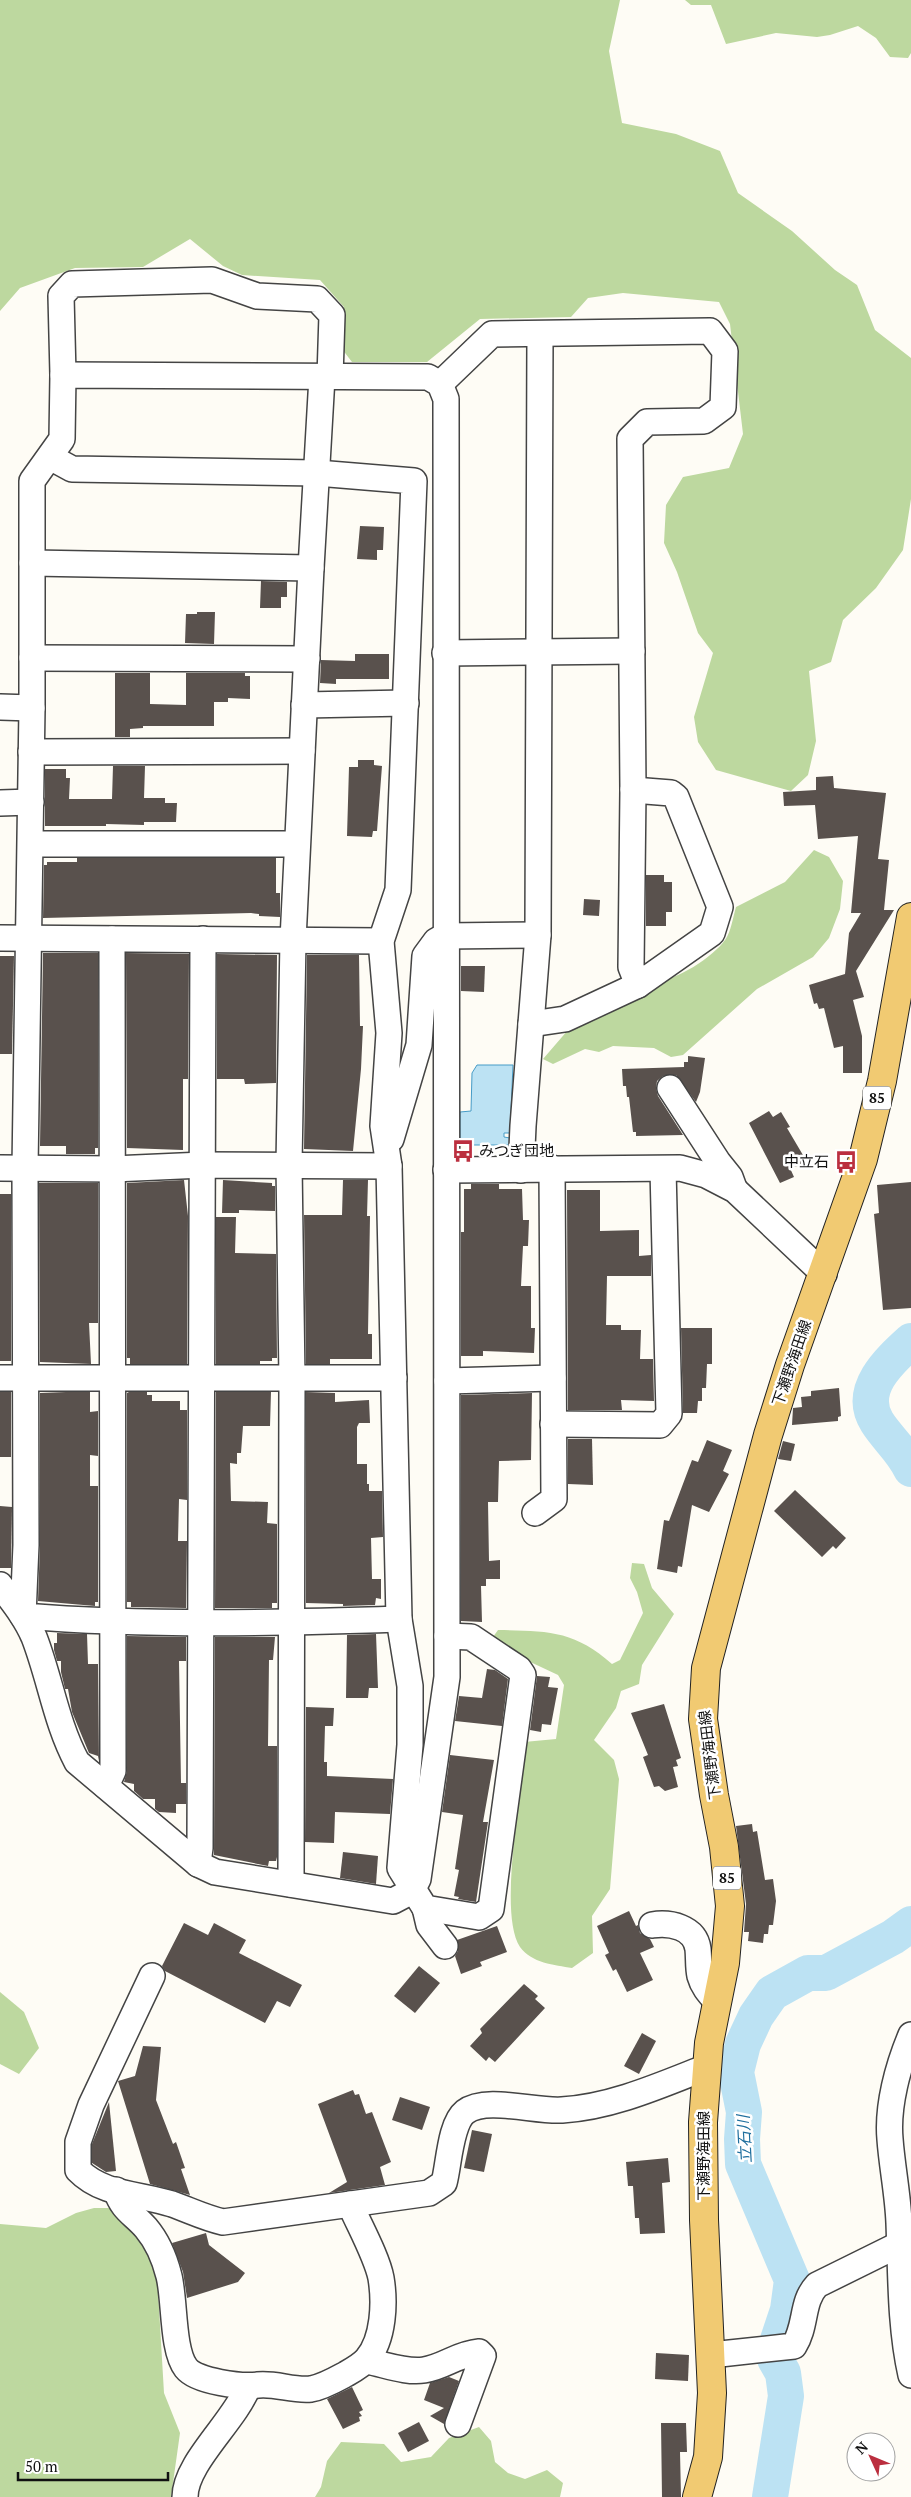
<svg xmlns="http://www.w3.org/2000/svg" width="911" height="2497" font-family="'PT Serif','Noto Sans JP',serif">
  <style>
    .forest { fill: #bdd89f }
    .water { fill: #bce2f3; stroke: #479cc7 }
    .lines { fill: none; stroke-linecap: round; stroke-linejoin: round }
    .river { stroke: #bce2f3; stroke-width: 36 }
    .building { fill: #59514d }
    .minor-casing { stroke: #444; stroke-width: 28 }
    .major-casing { stroke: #222; stroke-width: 30 }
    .minor { stroke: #fff; stroke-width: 25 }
    .major { stroke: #f1ca72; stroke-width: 28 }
    .labels { text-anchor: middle; stroke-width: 5; stroke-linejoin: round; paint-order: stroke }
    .shield { fill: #fff; stroke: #585858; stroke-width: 1 }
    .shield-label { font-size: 14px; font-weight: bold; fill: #111 }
    .poi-label { font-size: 15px; fill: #111; stroke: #fff; text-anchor: start }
    .street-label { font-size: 15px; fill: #111; stroke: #fff }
    .water-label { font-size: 16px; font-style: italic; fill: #1f6f9e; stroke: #fff }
  </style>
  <rect width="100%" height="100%" fill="#fefcf5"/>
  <g class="forest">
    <path d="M0 0H620L609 51 622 123 676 134 720 151 738 193 792 231 835 270 857 285 875 330 911 358V499L903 550 876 588 843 620 831 662 809 671 816 741 808 775 791 791 716 770 698 742 694 717 713 653 698 633 677 572 664 543 666 505 683 477 729 468 743 434 730 324 719 302 623 293 588 298 571 317 480 319 427 362H352L342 349 344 307 320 280 242 275 223 266 190 239 143 267 75 268 20 288 0 311Z"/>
    <path d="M685 0H911V53L908 58 890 57 876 38 858 26 830 35 817 37 776 33 726 44 711 5H691Z"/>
    <path d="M814 850 829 857 843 881 840 909 829 938 813 957 757 989 683 1055 671 1057 654 1048 613 1046 599 1052 585 1049 553 1064 543 1059 568 1030 655 981C676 981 713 957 725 940 731 932 733 917 736 907L785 882Z"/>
    <path d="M632 1563 644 1564 652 1588 674 1614 642 1665 639 1684 621 1691 616 1708 594 1740 614 1760 619 1779 610 1889 592 1916 593 1953 572 1968C555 1965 531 1963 520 1947 497 1912 524 1787 524 1742L556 1739 564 1685 558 1675 507 1651 493 1637 498 1630C547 1631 574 1630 612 1664L620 1660 643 1613 637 1592 630 1578Z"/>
    <path d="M0 1992 24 2012 39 2048 19 2074 0 2064Z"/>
    <path d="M94 2208H113L143 2237 157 2274 164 2393 180 2433 171 2497H0V2224L46 2228 76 2213Z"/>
    <path d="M479 2427 491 2441 495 2462 508 2473 525 2479 547 2470 563 2483 560 2497H315L321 2487 327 2461 341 2442 384 2444 401 2462 431 2457 449 2438Z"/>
  </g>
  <path class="water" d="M477 1065H513L510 1133H504V1137L510 1138 511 1145H466L460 1138V1112L471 1111 472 1073Z"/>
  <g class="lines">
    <g class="river">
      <path d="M911 1341C889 1361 857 1390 877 1422 887 1438 903 1451 911 1469"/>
      <path d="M770 2497 786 2396 783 2373 775 2359 778 2340 788 2310 792 2280 743 2164 742 2139 744 2112 736 2072 743 2044 756 2016 772 1993 808 1973H826L893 1937 911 1924"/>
    </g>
  </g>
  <g class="building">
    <path d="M360 526 384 527 383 550H377V560L357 559Z"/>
    <path d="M261 581 287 582V597H281V608H260Z"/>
    <path d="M197 612H215L214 644 185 643 186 614H197Z"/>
    <path d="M355 654H389V679H336V684L320 683 321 660 355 661Z"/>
    <path d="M115 673H150V704L186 705V673H245V676H250V699L228 698V702H214V726H143V728L130 729V737H115Z"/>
    <path d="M358 760H374V765L382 766 377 831H373L372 837 347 836 349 767H358Z"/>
    <path d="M113 766H145L144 798H165V803H177L176 822H144V825L106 824V826H45V769H66V778H70L69 799H112Z"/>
    <path d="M833 776 834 788 886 793 878 859 889 860 884 910H894L856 971 864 997 853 1000 862 1036V1073H843V1046L834 1048 824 1008 819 1009 817 1003 814 1004 809 985 845 974 849 933 861 913H851L858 836 818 839 815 805 784 806 783 792 816 790V777Z"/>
    <path d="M77 858H276V893H280V917L259 916V914L251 913 43 918 44 865H47V862H77Z"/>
    <path d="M646 875H664V882H672V912H666V926H646Z"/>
    <path d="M584 899 600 900 599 916 583 915Z"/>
    <path d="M43 953H98V1148H95V1154H66V1146H40Z"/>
    <path d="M126 953 189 954 188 1079H183V1150L127 1148Z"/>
    <path d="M217 954 277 955 276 1083 245 1084 244 1079H217Z"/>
    <path d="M307 955H359L360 1026H363L361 1069 353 1151 304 1149Z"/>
    <path d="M0 956H14L12 1054H0Z"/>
    <path d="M461 966H485L484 992 461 991Z"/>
    <path d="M688 1056 705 1058 700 1092 696 1102 676 1075 663 1076 657 1081 656 1088 658 1096 683 1135 636 1136V1132H633L629 1097H627L626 1086H623L622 1069 684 1067V1062H688Z"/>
    <path d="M769 1111 773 1117 781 1112 790 1127 787 1128 810 1167 789 1166 794 1177 780 1183 749 1123Z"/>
    <path d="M184 1180 188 1216 187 1364H130V1358H127V1183Z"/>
    <path d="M223 1180 272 1183V1186H275V1211L239 1210V1213H222Z"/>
    <path d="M343 1180H368L367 1216H370L368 1334H372V1359H330V1364H306L304 1215H342Z"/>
    <path d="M911 1182V1308L883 1310 874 1214 879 1213 877 1185Z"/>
    <path d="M39 1183H98V1323H89L91 1364 40 1362Z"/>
    <path d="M471 1184H499V1189H522L523 1220H529L528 1246H523L521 1286H531V1328H535L534 1353 483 1351V1356H461V1232H464V1189H471Z"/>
    <path d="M567 1190H600V1231L639 1230V1256L651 1255V1276H607L606 1325H621V1330H641L640 1359H653L654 1401 621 1400 622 1410H568Z"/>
    <rect x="0" y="1194" width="11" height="167"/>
    <path d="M216 1217H236L235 1253 276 1254 277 1358H272V1361H260V1364H216Z"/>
    <path d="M681 1328H712V1364H707L706 1388H702V1401H698L697 1413H683Z"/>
    <path d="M839 1388 841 1416 838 1417V1421L792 1425 793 1408 802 1407 801 1397 811 1396V1391Z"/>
    <rect x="0" y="1392" width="11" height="65"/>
    <path d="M66 1392H90V1412L98 1411V1456L90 1455V1486H98V1602H95V1606L38 1601 40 1545V1393Z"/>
    <path d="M129 1392H147V1395H152V1401H180V1410H187V1500L179 1499 178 1541H187L186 1608 131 1607V1602H127V1393Z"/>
    <path d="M216 1392H271L270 1426H243L241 1453H237V1464L230 1463 231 1501 268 1502 267 1523 277 1524V1603H272V1608H215Z"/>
    <path d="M306 1392 335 1393V1402L369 1400 370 1423H359L357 1427V1464H367V1484H369V1491H382L383 1537 371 1538 372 1579H381V1599L376 1598 375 1605 343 1606V1604L306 1603Z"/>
    <path d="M532 1393 531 1460 499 1461 498 1502H488L489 1561 500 1560V1579H486V1586H481L482 1622 461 1621V1395Z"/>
    <path d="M568 1439H592L593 1485 568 1484Z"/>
    <path d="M707 1440 732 1450 723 1471 729 1474 709 1512 692 1505 682 1567 678 1566 677 1573 657 1569 664 1520 669 1521 692 1460 698 1462Z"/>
    <path d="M783 1441 795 1444 791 1461 778 1459Z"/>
    <path d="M795 1490 846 1538 836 1549 833 1546 822 1557 774 1511Z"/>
    <path d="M0 1506 12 1507 11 1568H0Z"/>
    <path d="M57 1633 87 1634 88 1664H98L99 1761 98 1756 89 1753 72 1712 68 1689H65L61 1672V1661H57L54 1650V1643H57Z"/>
    <path d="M376 1634 378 1688H369L368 1698H346L347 1635Z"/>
    <path d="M127 1636 186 1637V1661H179L181 1783H186V1804H176V1813L159 1812 155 1809V1799H143L134 1791V1784L124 1782 127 1771Z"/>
    <path d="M215 1637H275L273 1660H269L268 1746H277V1857L276 1861H269L268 1866 214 1855Z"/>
    <path d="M487 1669 495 1670 508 1679 502 1726 455 1721 459 1696 482 1698Z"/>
    <path d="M537 1676 550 1677 548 1687 558 1688 551 1725 542 1724 541 1732 530 1730Z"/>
    <path d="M664 1704 681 1758 676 1760 678 1766 673 1767 678 1787 665 1791 659 1786 654 1787 643 1757 648 1755 631 1713Z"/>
    <path d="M306 1707 334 1708 333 1726H325L324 1762H327V1776L393 1779 390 1814 335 1812 334 1843 305 1842Z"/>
    <path d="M450 1755 494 1760 483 1822H488L476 1902 458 1899 459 1897 454 1896 459 1870 455 1869 463 1815 442 1812Z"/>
    <path d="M752 1824 753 1832 757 1831 765 1880 773 1879 776 1901 773 1925H769L768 1934H764L763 1943 748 1941 749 1932H744L746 1904 736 1826Z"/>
    <path d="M343 1852 378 1856 376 1884 340 1878Z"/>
    <path d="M629 1911 636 1926 638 1925 640 1933 650 1939 654 1947 640 1953 653 1980 627 1992 616 1969 613 1971 605 1955 609 1953 597 1926Z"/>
    <path d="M184 1923 208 1935 214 1923 246 1940 239 1953 302 1985 290 2007 277 2001 265 2023 165 1971 162 1966Z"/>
    <path d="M497 1926 507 1952 480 1962 482 1966 461 1974 455 1956 458 1951 457 1940Z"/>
    <path d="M419 1966 440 1983 415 2013 394 1996Z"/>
    <path d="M524 1984 538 1996 535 1999 545 2008 495 2062 489 2057 486 2061 470 2046 482 2033 480 2029Z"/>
    <path d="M642 2033 656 2041 639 2074 624 2066Z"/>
    <path d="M143 2046 161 2047 156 2100 173 2144 176 2142 185 2168 181 2169 190 2195 150 2184 118 2081 135 2076Z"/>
    <path d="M353 2090 355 2095 359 2094 366 2114 372 2112 391 2162 380 2167 385 2185 329 2193 347 2182 318 2104Z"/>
    <path d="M400 2097 430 2107 422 2130 392 2120Z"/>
    <path d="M109 2102 116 2171 106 2172 92 2163V2144Z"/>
    <path d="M472 2130 492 2134 484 2172 464 2168Z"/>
    <path d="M668 2158 670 2182 662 2183 665 2233 640 2234 639 2218H635L633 2186H628L626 2162Z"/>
    <path d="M206 2233 209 2245 245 2273 238 2282 187 2298 183 2272 172 2243Z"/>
    <path d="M656 2353 689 2355 688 2381 655 2379Z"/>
    <path d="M449 2377 459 2381 444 2424 430 2416 444 2408 424 2400 430 2383Z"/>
    <path d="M352 2387 363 2410 359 2412 362 2416 359 2417 360 2421 343 2429 327 2399Z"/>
    <path d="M419 2422 429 2441 408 2452 398 2433Z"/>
    <path d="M661 2423H686L687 2452H680L681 2497H662Z"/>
  </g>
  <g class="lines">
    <defs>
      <g id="minor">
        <path d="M63 375 61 296 72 284 212 280 257 296 317 299 332 315 330 377"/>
        <path d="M440 384 492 334 710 331 725 351 723 407 704 421 647 422 630 439 633 790 631 967 638 985"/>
        <path d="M50 457 72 469 317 473 414 481 398 890 381 941 389 1033 383 1126 389 1166 399 1619 410 1686V1745L400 1868 425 1908 479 1917 491 1909 523 1675 519 1669 471 1637 447 1636"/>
        <path d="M32 563 311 568"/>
        <path d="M445 653 632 651"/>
        <path d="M32 658 307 659"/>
        <path d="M304 705 406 703"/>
        <path d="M0 707 32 708V481L62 439 63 375 428 377 440 384 446 399 447 1677 418 1879 412 1891 393 1901 215 1872 198 1864 77 1762C56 1723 50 1678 34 1637 26 1618 13 1602 0 1585"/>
        <path d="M32 708 25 1168 26 1545 23 1616C146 1626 276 1623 399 1619"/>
        <path d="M31 752 302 751"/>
        <path d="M0 803 31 802"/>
        <path d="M31 844H297"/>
        <path d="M0 938 381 941"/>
        <path d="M531 1024 565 1019 638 985 712 933 720 907 676 797 671 793 633 790"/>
        <path d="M670 1088 718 1162 730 1177 734 1188"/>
        <path d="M391 1139 419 1045 425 956 436 941 445 936 538 935"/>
        <path d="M0 1168 113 1169 203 1165 389 1166"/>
        <path d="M446 1170 680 1168 706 1175 735 1190 824 1274"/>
        <path d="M521 1170 523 1126 538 935 540 334"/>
        <path d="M0 1378H394"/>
        <path d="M447 1381 553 1378"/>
        <path d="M553 1424 660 1425 669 1414 663 1169"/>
        <path d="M535 1513 554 1499 552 1168"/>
        <path d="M106 1786 113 1771 112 939"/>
        <path d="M198 1864 200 1848 203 939"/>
        <path d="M291 1884 292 1379 289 1164 293 940 311 568 322 377"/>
        <path d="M425 1908 429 1925 445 1946"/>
        <path d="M652 1925C670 1922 695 1927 698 1949 699 1958 698 1967 700 1976 703 1987 710 1994 717 2002"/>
        <path d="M152 1976 91 2105 78 2142V2170C102 2195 140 2194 172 2204 189 2210 205 2218 223 2222L429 2193 444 2183C449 2165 450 2124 465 2112 486 2096 535 2112 562 2110 612 2107 661 2085 707 2067"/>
        <path d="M911 2035C898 2066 887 2106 890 2139 892 2167 898 2195 899 2223 901 2273 900 2326 911 2375"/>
        <path d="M116 2190C123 2211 133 2213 146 2228 157 2241 165 2260 169 2276 175 2300 172 2350 186 2368 197 2382 242 2387 258 2385 276 2383 293 2391 311 2389 323 2387 335 2380 346 2374 353 2370 362 2365 367 2359 384 2339 385 2302 381 2278 377 2257 359 2225 350 2204"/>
        <path d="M711 2355 794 2346C807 2325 801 2302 817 2285L900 2244"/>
        <path d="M366 2361C384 2364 406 2373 424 2370 444 2367 457 2354 479 2352L483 2356 458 2424"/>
        <path d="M185 2497C185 2463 234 2422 248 2387"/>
      </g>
      <path id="major" d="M697 2497 708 2457 712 2393 704 2220 703 2122 709 2043 725 1963 730 1906 724 1847 714 1795 703 1719 706 1668 768 1435 790 1365 863 1159 882 1081 911 917"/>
    </defs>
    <use href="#minor" class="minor-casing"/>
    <use href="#major" class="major-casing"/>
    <use href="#minor" class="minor"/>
    <use href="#major" class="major"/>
  </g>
  <defs>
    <symbol id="bus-bare" viewBox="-9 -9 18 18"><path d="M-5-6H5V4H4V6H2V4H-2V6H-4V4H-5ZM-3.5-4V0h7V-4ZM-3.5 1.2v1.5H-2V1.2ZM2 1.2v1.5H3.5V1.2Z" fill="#bb2f3f" stroke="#fff" stroke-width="2.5" paint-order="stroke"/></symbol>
  </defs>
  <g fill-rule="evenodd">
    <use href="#bus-bare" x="447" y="1135" width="32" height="32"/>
    <use href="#bus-bare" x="830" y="1146" width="32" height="32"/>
  </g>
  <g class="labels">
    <g class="shield">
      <rect x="863" y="1086.5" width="28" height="23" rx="4"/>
      <rect x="713" y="1866.5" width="28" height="23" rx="4"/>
    </g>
    <g class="shield-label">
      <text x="877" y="1103">85</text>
      <text x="727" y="1883">85</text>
    </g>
    <g class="poi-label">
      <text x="479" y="1156">みつぎ団地</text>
      <text x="829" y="1167" text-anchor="end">中立石</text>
    </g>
    <g class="street-label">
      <text transform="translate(792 1363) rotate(-71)" y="5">下瀬野海田線</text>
      <text transform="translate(710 1755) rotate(-97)" y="5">下瀬野海田線</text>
      <text transform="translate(704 2156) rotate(-90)" y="5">下瀬野海田線</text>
    </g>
    <g class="water-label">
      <text transform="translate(744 2139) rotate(-93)" y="6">立石川</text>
    </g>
  </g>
  <g transform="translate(871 2457) rotate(314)"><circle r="24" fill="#ffffff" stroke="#a0a0a0"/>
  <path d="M0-4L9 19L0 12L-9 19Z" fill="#bb2f3f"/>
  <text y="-8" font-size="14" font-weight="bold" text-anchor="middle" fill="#111111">N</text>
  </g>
  <path d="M18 2472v8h150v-8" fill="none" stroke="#111111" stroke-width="2.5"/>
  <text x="25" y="2472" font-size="15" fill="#111111" stroke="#ffffff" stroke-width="4" paint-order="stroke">50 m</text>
</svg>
